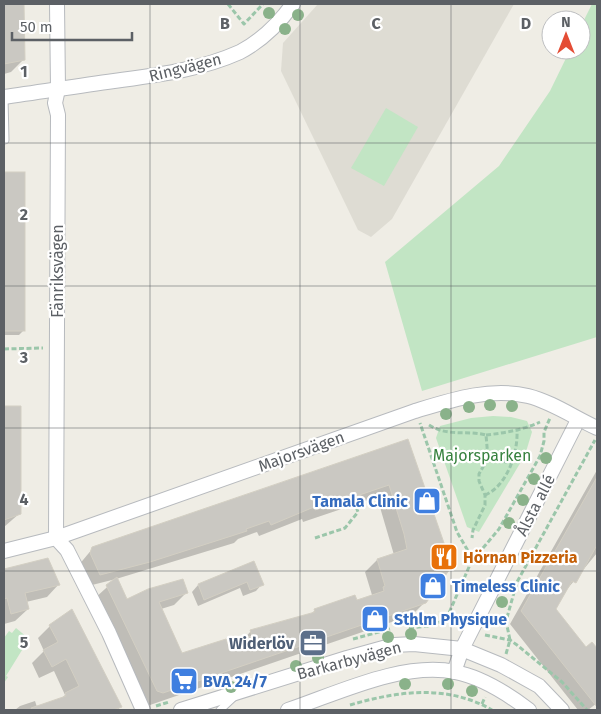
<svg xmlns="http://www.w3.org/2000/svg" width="601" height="714" font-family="'Fira Sans',sans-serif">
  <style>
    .education { fill: #dedcd3 }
    .green { fill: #c2e5c4 }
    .shadow { fill: #0003; fill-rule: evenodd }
    .building { fill: #cac8c2; stroke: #d3cfc3 }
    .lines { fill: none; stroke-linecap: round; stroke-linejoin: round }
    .service-casing { stroke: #b7babe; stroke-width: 9 }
    .minor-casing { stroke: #b7babe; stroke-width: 16 }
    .path { stroke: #9bc6aa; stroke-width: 3; stroke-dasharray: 5 2.5; stroke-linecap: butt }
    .service { stroke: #fff; stroke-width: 7 }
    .minor { stroke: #fff; stroke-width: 14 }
    .tree { fill: #8ab28a }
    .grid { fill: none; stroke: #5c6065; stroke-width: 1; stroke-opacity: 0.55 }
    .labels { text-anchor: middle; stroke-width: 4.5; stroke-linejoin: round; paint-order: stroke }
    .street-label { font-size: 16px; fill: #5c6065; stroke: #fff }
    .park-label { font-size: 16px; fill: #37823f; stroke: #fff }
    .shop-label { font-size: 16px; font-weight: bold; fill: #366cbe; stroke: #fff; text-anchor: start }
    .food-label { font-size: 16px; font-weight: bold; fill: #c56008; stroke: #fff; text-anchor: start }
    .service-label { font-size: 16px; font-weight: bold; fill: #4e5e75; stroke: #fff; text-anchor: end }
    .grid-label { font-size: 16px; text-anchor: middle; font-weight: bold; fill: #5c6065; stroke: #fff; stroke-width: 4.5; stroke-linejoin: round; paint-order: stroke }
  </style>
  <rect width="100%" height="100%" fill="#efede5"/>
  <path class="education" d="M318 4H514L392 219 371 237 358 230 281 71 283 43Z"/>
  <g class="green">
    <path d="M592 4H597V337L422 391 385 262 499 166 550 91 570 50H581V26Z"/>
    <path d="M386 108 418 127 384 186 351 168Z"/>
    <path d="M493 416 511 417 527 421 532 432 525 455 479 532 467 527 436 438 440 426 471 418Z"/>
    <path d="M16 628 28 638 27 642 6 676 8 677 4 683V638L9 631 12 633Z"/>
  </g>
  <g class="shadow">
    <path d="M4 4H23V60L11 72 4 74Z"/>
    <path d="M4 174H23V331L19 335H4Z"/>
    <path d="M4 407H20V513L4 527Z"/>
    <path d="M408 441 425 602 412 615 150 705 145 703 94 599 116 579 88 586 78 566 93 548ZM377 497 394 555 377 560 365 572 372 595 356 602 315 610 310 615 251 631 242 641 227 646 182 654 161 609 174 605 186 593 126 600 116 579 234 543 238 539 257 532 259 536 302 519 303 522Z"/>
    <path d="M597 470V553L564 593 555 610 585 649 592 643 597 650V703L588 710H578L510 624Z"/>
    <path d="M47 560 59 584 47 597 26 602 28 609 15 621 4 624V571Z"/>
    <path d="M253 562 262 584 256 591 243 596 240 588 198 606 192 592 198 585Z"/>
    <path d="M50 626 120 707 117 710H15L20 706 35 701 37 707 61 699 65 695 54 671 39 678 32 663 44 651 38 638Z"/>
    <path d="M409 709 418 710H384Z"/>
  </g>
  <g class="building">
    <path d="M4 4H24L25 60 4 64Z"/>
    <rect x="4" y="172" width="21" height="159"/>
    <path d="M4 406H21V514L4 520Z"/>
    <path d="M408 439 452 566 426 603 163 693 157 691 106 585 117 577 127 599 148 589 183 579 188 593 159 602 182 653 226 639 228 644 252 636 250 630 315 612 314 609 355 595 357 600 384 591 383 587 385 586 377 559 407 549 404 534 389 485 315 510 314 507 271 525 269 521 246 529 247 531 150 562 100 575 90 553 92 547Z"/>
    <path d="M597 477V545L576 583 572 581 556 609 586 647 592 642 597 648V707L521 611Z"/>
    <path d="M48 558 60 585 25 593 29 609 11 614 7 598 4 599V569Z"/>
    <path d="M254 561 264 585 250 590 247 582 204 600 198 584Z"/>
    <path d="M72 609 122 707 113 710H32L31 708 66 696 65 693 79 686 66 659 52 667 43 650 58 642 49 625Z"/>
  </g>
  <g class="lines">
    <defs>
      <g id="service">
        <path d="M4 97 5 140"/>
        <path d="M220 710 235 696"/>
      </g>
      <g id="minor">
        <path d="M4 97C40 92 77 86 114 81 157 75 200 70 240 52 261 41 280 22 293 4"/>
        <path d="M56 538 58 115 55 103 58 89 57 4"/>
        <path d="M56 538 67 550 109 633 143 710"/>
        <path d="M4 551 56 538 415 411C451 400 490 387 528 396 552 402 575 418 597 428"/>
        <path d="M454 672 462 649 578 420"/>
        <path d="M181 710 347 658 394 645 414 644 462 649 501 665 539 686 562 710"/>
        <path d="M288 710C336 694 403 661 455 672 481 677 508 694 529 710"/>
      </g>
    </defs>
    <use href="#service" class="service-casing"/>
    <use href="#minor" class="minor-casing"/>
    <g class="path">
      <path d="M228 4 244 24 263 4"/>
      <path d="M4 349 43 348"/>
      <path d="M429 425C448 437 466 430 486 435L488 458 479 474V481L485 495V505L473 530 472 538"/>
      <path d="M486 435C505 433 522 430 540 422"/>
      <path d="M488 458 511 463"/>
      <path d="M485 495C507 486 518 453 517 431"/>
      <path d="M315 538 345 528 358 512 353 498"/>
      <path d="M471 556 478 554 499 529 540 456 544 441V432L550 418"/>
      <path d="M444 619 458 626"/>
      <path d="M409 628 428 626 440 622 449 613 469 567 471 556 457 532 420 423"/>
      <path d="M485 635 510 640 517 645 562 682 587 710"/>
      <path d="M353 639 390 629"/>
      <path d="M506 654 510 640 506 621 517 582 595 440"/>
      <path d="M482 704 485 697"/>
      <path d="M350 705C398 691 447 684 492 710"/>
      <path d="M156 706 169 702"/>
    </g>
    <use href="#service" class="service"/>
    <use href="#minor" class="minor"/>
  </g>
  <g class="tree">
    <circle cx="269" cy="13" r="6"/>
    <circle cx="298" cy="15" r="6"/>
    <circle cx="285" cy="29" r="6"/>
    <circle cx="490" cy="405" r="6"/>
    <circle cx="512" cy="406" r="6"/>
    <circle cx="469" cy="407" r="6"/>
    <circle cx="446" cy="414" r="6"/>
    <circle cx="546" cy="458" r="6"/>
    <circle cx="534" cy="479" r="6"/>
    <circle cx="523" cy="500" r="6"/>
    <circle cx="509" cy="523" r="6"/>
    <circle cx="502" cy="602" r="6"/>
    <circle cx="411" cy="634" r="6"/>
    <circle cx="388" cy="637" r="6"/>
    <circle cx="318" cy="658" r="6"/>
    <circle cx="296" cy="666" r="6"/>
    <circle cx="405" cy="684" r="6"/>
    <circle cx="448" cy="684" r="6"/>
    <circle cx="231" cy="687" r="6"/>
    <circle cx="472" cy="691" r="6"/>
  </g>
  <path class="grid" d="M150 4V710M300 4V710M451 4V710M4 143H597M4 286H597M4 428H597M4 571H597"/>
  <defs>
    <symbol id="shop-square" viewBox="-11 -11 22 22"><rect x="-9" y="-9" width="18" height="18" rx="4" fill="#3f7fe0" stroke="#fff"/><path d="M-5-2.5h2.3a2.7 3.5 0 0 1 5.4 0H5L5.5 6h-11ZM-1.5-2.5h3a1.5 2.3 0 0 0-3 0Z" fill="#fff"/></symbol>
    <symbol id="restaurant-square" viewBox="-11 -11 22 22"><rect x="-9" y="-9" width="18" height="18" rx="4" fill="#e8710a" stroke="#fff"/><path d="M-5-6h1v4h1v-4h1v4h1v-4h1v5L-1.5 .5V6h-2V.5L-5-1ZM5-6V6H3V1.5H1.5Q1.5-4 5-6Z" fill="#fff"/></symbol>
    <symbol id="office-square" viewBox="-11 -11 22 22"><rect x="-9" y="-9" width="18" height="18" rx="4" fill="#5c6f8a" stroke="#fff"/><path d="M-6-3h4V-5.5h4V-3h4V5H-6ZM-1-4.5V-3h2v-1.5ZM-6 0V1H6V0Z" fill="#fff"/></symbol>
    <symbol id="supermarket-square" viewBox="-11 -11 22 22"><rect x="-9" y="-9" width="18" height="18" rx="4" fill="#3f7fe0" stroke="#fff"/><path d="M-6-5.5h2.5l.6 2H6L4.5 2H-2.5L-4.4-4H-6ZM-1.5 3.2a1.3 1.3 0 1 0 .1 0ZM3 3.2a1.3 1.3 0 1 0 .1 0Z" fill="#fff"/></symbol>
  </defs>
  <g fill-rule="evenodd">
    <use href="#shop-square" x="411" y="485" width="32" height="32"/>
    <use href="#restaurant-square" x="428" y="541" width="32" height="32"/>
    <use href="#shop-square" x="417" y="570" width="32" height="32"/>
    <use href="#shop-square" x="359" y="603" width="32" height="32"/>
    <use href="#office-square" x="297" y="627" width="32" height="32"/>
    <use href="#supermarket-square" x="168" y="665" width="32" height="32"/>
  </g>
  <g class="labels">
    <g class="street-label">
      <text transform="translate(185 67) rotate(-14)" y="6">Ringvägen</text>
      <text transform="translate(57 271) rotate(-90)" y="6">Fänriksvägen</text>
      <text transform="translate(301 451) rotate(-20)" y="6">Majorsvägen</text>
      <text transform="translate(535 505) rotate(-63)" y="6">Ålsta allé</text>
      <text transform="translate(349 660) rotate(-15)" y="6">Barkarbyvägen</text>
    </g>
    <g class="park-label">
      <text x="482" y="461">Majorsparken</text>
    </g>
    <g class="shop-label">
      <text x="408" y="507" text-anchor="end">Tamala Clinic</text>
      <text x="452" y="592">Timeless Clinic</text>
      <text x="394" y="625">Sthlm Physique</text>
      <text x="203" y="687">BVA 24/7</text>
    </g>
    <g class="food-label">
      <text x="463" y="563">Hörnan Pizzeria</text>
    </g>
    <g class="service-label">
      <text x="294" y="649">Widerlöv</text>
    </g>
  </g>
  <g class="grid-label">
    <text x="225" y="29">B</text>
    <text x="376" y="29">C</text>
    <text x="526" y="29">D</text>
    <text x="24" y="77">1</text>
    <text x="24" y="220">2</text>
    <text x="24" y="363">3</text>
    <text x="24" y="505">4</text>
    <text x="24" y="648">5</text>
  </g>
  <rect width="601" height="714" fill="none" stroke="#5c6065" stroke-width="10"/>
  <g transform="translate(566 35)"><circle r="24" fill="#ffffff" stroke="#bebfc1"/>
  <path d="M0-4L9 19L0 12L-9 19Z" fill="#e44d35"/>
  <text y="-8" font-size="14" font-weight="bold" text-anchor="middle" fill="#5c6065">N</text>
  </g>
  <path d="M12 32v8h120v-8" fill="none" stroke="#5c6065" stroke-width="2.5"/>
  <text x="20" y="32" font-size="15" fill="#5c6065" stroke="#ffffff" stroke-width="4" paint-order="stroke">50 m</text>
</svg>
